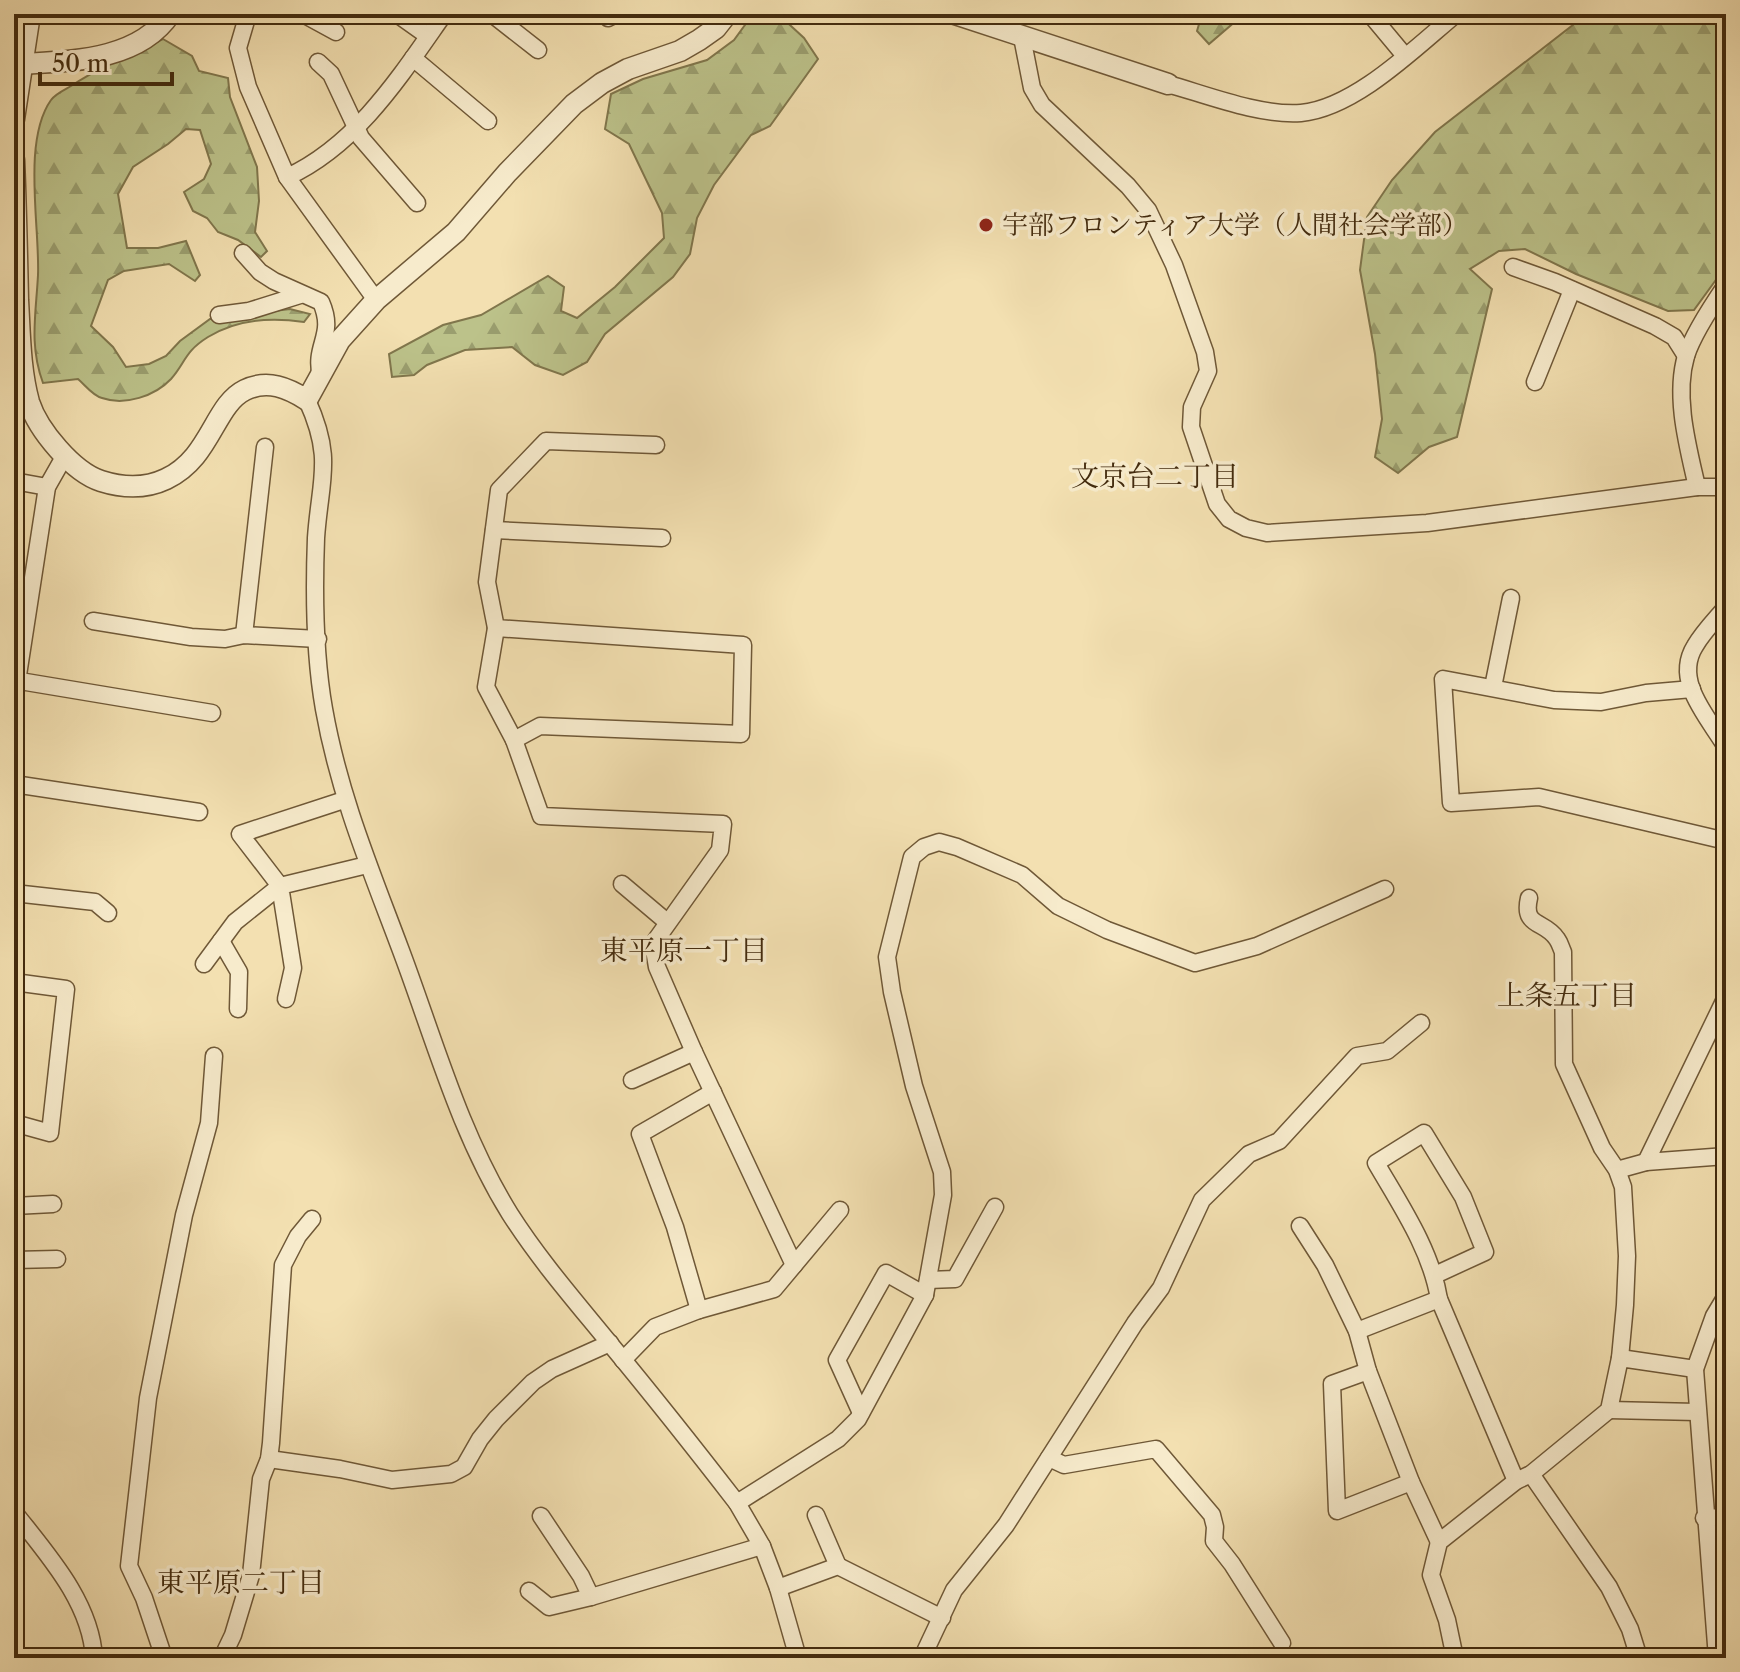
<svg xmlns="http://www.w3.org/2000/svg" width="1740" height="1672" font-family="'Libre Caslon Text','Noto Serif JP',serif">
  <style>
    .forest { fill: url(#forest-firs); stroke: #80764c; stroke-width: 2 }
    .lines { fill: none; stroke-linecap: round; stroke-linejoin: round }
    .minor-casing { stroke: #6f5837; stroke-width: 19 }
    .tertiary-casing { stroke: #6f5837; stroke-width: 23 }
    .minor { stroke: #f7ebcc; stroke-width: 16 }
    .tertiary { stroke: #f7ebcc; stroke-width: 20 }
    .poi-dot { fill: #8f2418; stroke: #f7ebcc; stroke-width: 3 }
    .labels { text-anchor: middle; stroke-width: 7; stroke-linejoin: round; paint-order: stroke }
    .poi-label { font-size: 26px; fill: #432b0e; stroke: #f7ebcc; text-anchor: start }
    .neighbourhood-label { font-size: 28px; fill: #432b0e; stroke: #f7ebcc }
  </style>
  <defs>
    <pattern id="forest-firs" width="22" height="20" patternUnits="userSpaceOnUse" patternTransform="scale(2)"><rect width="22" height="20" fill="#bcc28a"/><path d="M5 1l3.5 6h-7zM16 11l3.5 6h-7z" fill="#9a9e6f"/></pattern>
  </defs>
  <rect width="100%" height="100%" fill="#f3e0b1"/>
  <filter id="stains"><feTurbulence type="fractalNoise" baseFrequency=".0025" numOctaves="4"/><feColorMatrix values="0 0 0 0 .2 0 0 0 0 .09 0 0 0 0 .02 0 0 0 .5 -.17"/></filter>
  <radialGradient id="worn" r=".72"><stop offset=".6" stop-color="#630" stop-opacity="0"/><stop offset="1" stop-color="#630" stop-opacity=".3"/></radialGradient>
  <g class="forest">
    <path d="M753 14H778L804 38 818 59 770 126 751 135 714 185 697 218 690 254 673 277 605 334 587 362 563 375 535 365 512 347 465 350 427 365 414 375 392 377 389 354 443 325 481 315 548 276 564 287 561 311 577 318 615 287 664 238 662 213 629 144 605 129 611 94 643 79 707 60 734 40Z"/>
    <path d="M1202 14H1244L1209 44 1197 31Z"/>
    <path d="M1587 14H1726V266L1694 310 1668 311 1576 274 1525 249 1499 251 1470 269 1492 289 1457 437 1429 447 1398 473 1375 457 1382 419 1375 354 1360 270 1367 217 1392 180 1435 132Z"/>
    <path d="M163 39 192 56 199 71 228 78 230 97 257 167 259 201 255 232 267 251 261 257 238 240 218 232 207 218 193 211 184 192 204 179 211 164 200 130 186 129 168 144 133 167 118 194 127 248H158L186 241 200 275 195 281 169 264 124 271 108 280 91 326 113 347 126 367 149 364 166 356 180 341 210 319 290 309 310 314 304 322C271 317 237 319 208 337 184 352 186 362 171 379 155 396 125 406 102 398 93 396 85 385 78 379L43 383C29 345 36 314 38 275 40 227 22 141 51 100 55 94 64 90 71 86 100 67 131 54 163 39Z"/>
  </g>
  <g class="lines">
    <defs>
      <g id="minor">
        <path d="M248 14 238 48 248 87 287 177 376 300"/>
        <path d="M303 14 336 32"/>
        <path d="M397 14 428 36"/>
        <path d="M492 14 538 50"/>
        <path d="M607 14 608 18 616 14"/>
        <path d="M1370 14 1405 56"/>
        <path d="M1022 37 1032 88 1042 105 1128 186 1148 210 1174 265 1205 352 1208 371 1192 407 1191 427 1217 504 1229 519 1246 528 1267 533 1427 523 1697 487H1726"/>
        <path d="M413 58 488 121"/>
        <path d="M318 62 331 74 361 138 417 203"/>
        <path d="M1168 84C1207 95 1260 116 1301 113 1355 108 1415 48 1456 14"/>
        <path d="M287 177C357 145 401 75 444 14"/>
        <path d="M243 253 260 272 274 281 321 302C336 336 313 344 321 377"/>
        <path d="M1513 267 1555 282 1655 326 1674 337 1686 356"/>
        <path d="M219 315 249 311 300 295"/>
        <path d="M1535 382 1572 290"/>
        <path d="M307 400C334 459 320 479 316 538 314 590 315 658 324 709 339 794 370 868 400 948 434 1038 459 1132 510 1214 540 1261 576 1302 611 1345 654 1397 696 1450 737 1503L762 1546 778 1588 798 1658"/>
        <path d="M656 445 546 441 499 490 487 582 496 628 743 645 741 734 540 726 514 740 541 816 723 824 720 850 653 944 657 967 694 1052 794 1265"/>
        <path d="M14 481 47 487"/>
        <path d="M1697 487C1688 447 1674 397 1686 356 1693 334 1713 304 1726 285"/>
        <path d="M494 530 662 538"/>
        <path d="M1726 607C1716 619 1703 632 1695 646 1673 681 1708 717 1726 747"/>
        <path d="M93 621 191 637 225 639 244 635 318 639"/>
        <path d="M496 628 486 687 514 740"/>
        <path d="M244 635 265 447"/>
        <path d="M14 680 212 713"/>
        <path d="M1493 687 1511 598"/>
        <path d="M1692 689 1646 693 1601 702 1554 700 1443 679 1451 803 1539 797 1726 841"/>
        <path d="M14 701 47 487 64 457"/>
        <path d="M14 784 199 812"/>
        <path d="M622 884 667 922"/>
        <path d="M14 893 95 902 108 913"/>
        <path d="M1529 898C1522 928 1545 920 1557 939 1560 943 1561 948 1563 952L1564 1064 1602 1148 1617 1170 1623 1187 1627 1256 1625 1305 1620 1358"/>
        <path d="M221 941 239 972 238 1009"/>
        <path d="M204 964 235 922 280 886 240 834 344 800"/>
        <path d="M14 982 66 989 50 1133 14 1123"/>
        <path d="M286 999 293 968 280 886 367 865"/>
        <path d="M632 1080 694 1052"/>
        <path d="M1646 1162 1726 997"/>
        <path d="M1617 1170 1646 1162 1726 1156"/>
        <path d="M14 1206 53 1204"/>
        <path d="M1300 1226 1325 1265 1357 1331 1368 1371 1411 1482 1439 1542"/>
        <path d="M14 1260 57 1259"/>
        <path d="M1435 1275 1485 1252 1463 1197 1424 1133 1376 1163C1401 1206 1431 1250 1439 1299L1516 1481"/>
        <path d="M928 1280 955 1279 995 1207"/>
        <path d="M699 1310 675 1227 640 1134 713 1092"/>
        <path d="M1357 1331 1439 1299"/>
        <path d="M623 1360 655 1327 699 1310 774 1289 840 1210"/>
        <path d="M1368 1371 1332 1384 1337 1511 1411 1482"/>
        <path d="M1609 1410 1697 1412"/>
        <path d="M861 1413 837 1360 886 1273 925 1295"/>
        <path d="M1049 1458 1064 1465 1156 1449 1212 1515 1215 1527 1214 1541 1232 1564 1282 1643"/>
        <path d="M269 1459 340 1469 392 1480 451 1474 464 1467 480 1439 496 1419 533 1382 552 1369 610 1343"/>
        <path d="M1531 1474 1609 1587 1630 1629 1639 1658"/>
        <path d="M737 1503 838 1439 858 1419 925 1295 943 1195 942 1172 914 1086 892 992 887 957 912 857 924 847 939 842 957 847 1022 875 1058 906 1107 930 1195 963 1257 946 1385 889"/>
        <path d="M14 1512C47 1554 91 1602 94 1658"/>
        <path d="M816 1515 838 1566"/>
        <path d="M541 1516 581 1576 591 1597"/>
        <path d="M1704 1518 1726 1517"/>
        <path d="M778 1588 838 1566 942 1618"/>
        <path d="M529 1591 549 1607 591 1597 762 1546"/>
        <path d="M164 1658 144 1598 129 1566 148 1398 184 1215 209 1123 214 1056"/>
        <path d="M222 1658 233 1635 251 1575 261 1479 269 1459 271 1443 283 1265 298 1236 312 1219"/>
        <path d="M922 1658 954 1590 1006 1525 1135 1323 1161 1288 1202 1200 1249 1154 1279 1141 1357 1056 1387 1051 1421 1023"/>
        <path d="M1455 1658 1447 1620 1431 1575 1439 1542 1516 1481 1531 1474 1609 1410 1620 1358 1695 1369"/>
        <path d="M1717 1658 1695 1369 1714 1316 1726 1296"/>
      </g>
      <g id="tertiary">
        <path d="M955 14 1168 84"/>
        <path d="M21 64C71 61 138 61 170 14"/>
        <path d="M14 119 30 14"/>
        <path d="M14 160C16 206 17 253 18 300 20 334 20 369 29 402 38 430 73 472 101 481 123 488 145 489 166 479 211 458 214 405 245 390 268 379 288 388 307 400L340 340 376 300 456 232 507 173 574 104 602 83 628 69 680 51 699 40 716 28 727 14"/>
      </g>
    </defs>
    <use href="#minor" class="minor-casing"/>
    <use href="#tertiary" class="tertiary-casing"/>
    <use href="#minor" class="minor"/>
    <use href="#tertiary" class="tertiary"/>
  </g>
  <circle class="poi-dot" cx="986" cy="225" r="8"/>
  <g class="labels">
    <g class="poi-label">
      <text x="1002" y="234">宇部フロンティア大学（人間社会学部）</text>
    </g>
    <g class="neighbourhood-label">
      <text x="1155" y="486">文京台二丁目</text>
      <text x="684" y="960">東平原一丁目</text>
      <text x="1567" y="1005">上条五丁目</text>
      <text x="241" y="1592">東平原二丁目</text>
    </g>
  </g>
  <rect width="1740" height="1672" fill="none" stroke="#f3e0b1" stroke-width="48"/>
  <rect x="16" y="16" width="1708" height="1640" fill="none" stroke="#432b0e" stroke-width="4"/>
  <rect x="24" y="24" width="1692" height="1624" fill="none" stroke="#432b0e" stroke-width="2"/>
  <path d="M40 72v12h132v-12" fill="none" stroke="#432b0e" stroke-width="4"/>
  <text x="52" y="72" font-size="24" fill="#432b0e" stroke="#f7ebcc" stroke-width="6" paint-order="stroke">50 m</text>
  <rect width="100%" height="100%" filter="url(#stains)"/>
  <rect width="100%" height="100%" fill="url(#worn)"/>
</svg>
